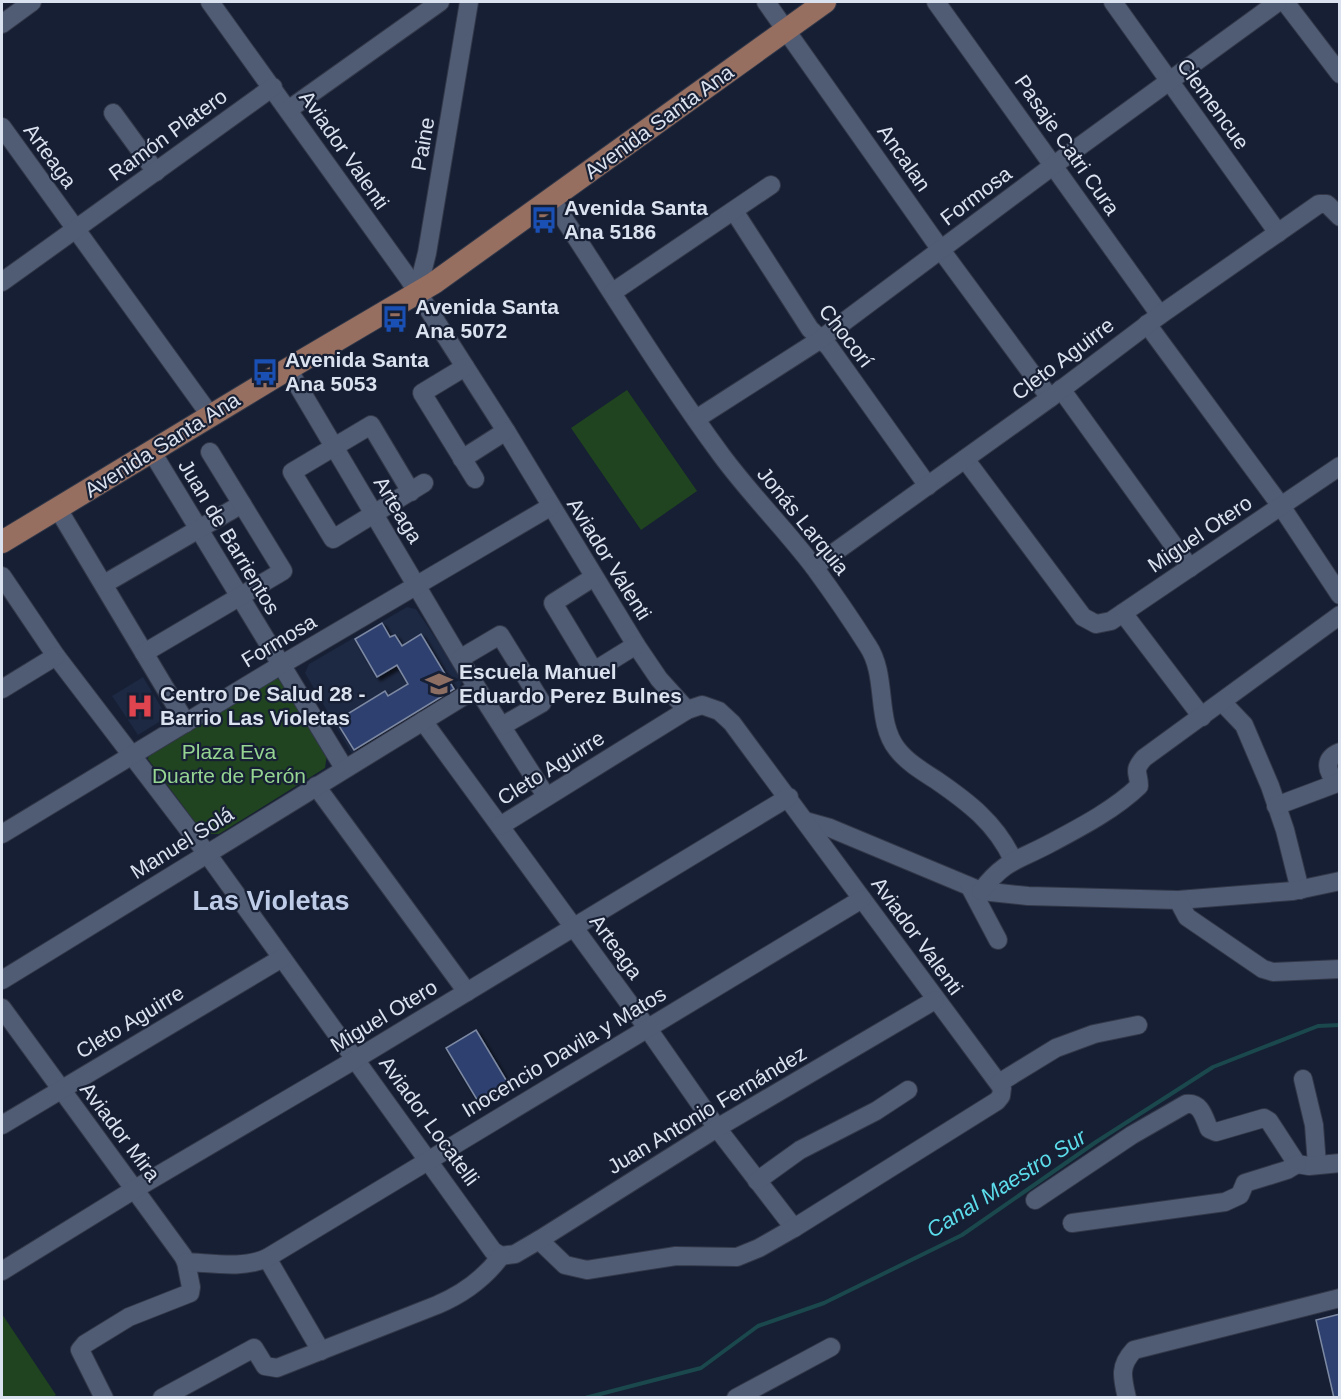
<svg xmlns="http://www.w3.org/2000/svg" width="1341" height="1399" font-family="Arial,sans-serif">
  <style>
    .built { fill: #1d2842 }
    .green { fill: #20441f }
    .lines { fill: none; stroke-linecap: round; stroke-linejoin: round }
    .stream { stroke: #1a484d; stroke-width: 4 }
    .building { fill: #2e4170; stroke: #7d89a3; stroke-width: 1.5; filter: url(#shadow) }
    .minor-casing { stroke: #323849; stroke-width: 20 }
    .major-casing { stroke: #323849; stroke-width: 24 }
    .minor { stroke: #505b74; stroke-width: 18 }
    .major { stroke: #966f61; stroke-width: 22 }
    .labels { text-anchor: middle; stroke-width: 4.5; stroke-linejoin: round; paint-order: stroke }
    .street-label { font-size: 21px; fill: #dae1ef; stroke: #161f33 }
    .poi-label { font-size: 21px; font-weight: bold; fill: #dae1ef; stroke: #161f33; text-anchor: start }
    .park-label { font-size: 21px; fill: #95d491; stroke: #161f33 }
    .water-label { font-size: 22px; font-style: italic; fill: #5cdcea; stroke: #161f33 }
    .district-label { font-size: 27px; font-weight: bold; fill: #bfcce8; stroke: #161f33 }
  </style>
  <defs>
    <filter id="shadow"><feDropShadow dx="3.5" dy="3.5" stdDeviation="1.5" flood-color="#0009"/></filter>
  </defs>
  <rect width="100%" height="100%" fill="#161f33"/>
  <g class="built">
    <path d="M407 607 416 609 463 679 458 692 355 755 351 752 305 673 309 664Z"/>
    <path d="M143 677 167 717 138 735 112 696Z"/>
  </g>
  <g class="green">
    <path d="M627 390 697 491 641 530 571 428Z"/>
    <path d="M272 677 283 681 327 754 325 768 219 834H204L148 759 150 747Z"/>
    <path d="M2 1314 56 1395 53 1397H2Z"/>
  </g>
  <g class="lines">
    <path class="stream" d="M585 1398 701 1368 758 1326 824 1303 962 1235 1096 1142 1213 1067 1318 1026 1340 1025"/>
  </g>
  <g class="building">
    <path d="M382 623 390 637 395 635 402 646 421 634 454 689 354 750 336 721 385 691 388 696 408 684 397 665 377 677 355 639Z"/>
    <path d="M476 1030 509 1085 479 1103 446 1048Z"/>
    <path d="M1340 1314V1398H1334L1316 1320Z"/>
  </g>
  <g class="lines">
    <defs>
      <g id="minor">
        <path d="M210 2 409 279 506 431 636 645 659 679 687 710"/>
        <path d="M766 2 941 250 1050 398"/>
        <path d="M936 2 1160 315"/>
        <path d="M1113 2 1278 233"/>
        <path d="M1285 2 1340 74"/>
        <path d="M2 24 32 2"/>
        <path d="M288 110 440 2"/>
        <path d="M113 113 156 172"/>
        <path d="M2 127 210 415"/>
        <path d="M551 199C608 285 661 373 722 456 751 495 785 529 814 567 833 593 851 619 868 646 888 676 875 721 897 749 907 762 922 771 936 780 968 802 996 823 1013 860"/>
        <path d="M734 211 810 329 829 347 928 486"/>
        <path d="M2 282 273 87"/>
        <path d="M613 292 771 185"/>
        <path d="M417 293 427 253 469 2"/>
        <path d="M1147 324 1281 506 1340 595"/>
        <path d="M465 367 422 393 475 479"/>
        <path d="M288 369 477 688 546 796"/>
        <path d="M1061 389 1190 568"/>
        <path d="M696 419 821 339 1054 165 1278 2"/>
        <path d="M152 452 344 768"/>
        <path d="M462 459 506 431"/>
        <path d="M965 459 1083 617 1096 624 1111 621 1340 466"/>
        <path d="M411 492 371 425 292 472 333 539 424 483"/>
        <path d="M58 509 186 723"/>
        <path d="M814 567 1050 398 1160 315 1319 204H1327L1340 217"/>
        <path d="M2 576 56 656 208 855 493 1251 501 1256"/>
        <path d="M594 577 553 603 594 671 636 645"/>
        <path d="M104 584 242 504"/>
        <path d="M1123 613 1202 717"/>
        <path d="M144 653 283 571 210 452"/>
        <path d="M461 658 500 635 542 703 502 726"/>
        <path d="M2 689 56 656"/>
        <path d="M1222 702 1244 725 1270 786 1285 830 1300 890"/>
        <path d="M423 721 648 1029 717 1128 794 1228"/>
        <path d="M1338 783C1326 772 1323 759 1340 752"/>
        <path d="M316 786 467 992"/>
        <path d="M1276 806 1340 782"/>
        <path d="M805 821 830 828 981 891 1028 896 1178 900 1293 891 1340 881"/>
        <path d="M500 826 687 710 702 705 719 711 732 723 1002 1088 1001 1096 997 1101 794 1228 759 1248 737 1257 676 1256 587 1270 565 1265 539 1240"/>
        <path d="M2 834 281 665 550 507"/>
        <path d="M970 887 998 940"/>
        <path d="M981 891C1005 860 1017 861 1049 844 1079 828 1114 810 1139 786 1139 772 1132 772 1144 758L1340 615"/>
        <path d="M1178 900 1187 917 1263 969 1273 972 1340 969"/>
        <path d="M2 980C161 883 319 784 477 688"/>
        <path d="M2 1008 183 1256 186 1262 191 1287 190 1293 129 1317 85 1344 80 1350 104 1398"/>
        <path d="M1303 1079 1314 1125 1317 1165"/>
        <path d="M999 1083 1056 1048 1094 1034 1138 1025"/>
        <path d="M2 1125 282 958"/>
        <path d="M757 1181 800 1150 876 1111 908 1090"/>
        <path d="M1035 1200 1132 1135 1186 1104C1201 1102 1204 1117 1209 1129L1216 1132 1264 1118 1269 1121 1297 1164 1309 1166 1340 1163"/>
        <path d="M1072 1223 1225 1202 1240 1195 1245 1183 1287 1170 1297 1164"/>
        <path d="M501 1256 515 1254 539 1240 717 1128 935 1000"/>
        <path d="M267 1258 321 1351"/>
        <path d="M186 1262C212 1263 243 1269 267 1258 464 1137 664 1020 862 899"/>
        <path d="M2 1271 135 1189 356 1059 789 797"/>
        <path d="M162 1398 254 1348 265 1366 277 1368 437 1305C463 1294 484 1279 501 1256"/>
        <path d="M736 1398 831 1347"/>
        <path d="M1127 1398C1122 1377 1119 1366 1134 1350L1340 1298"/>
      </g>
      <path id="major" d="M2 542 288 369 434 283 825 2"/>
    </defs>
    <use href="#minor" class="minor-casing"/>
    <use href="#major" class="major-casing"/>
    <use href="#minor" class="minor"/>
    <use href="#major" class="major"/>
  </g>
  <defs>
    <symbol id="bus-bare" viewBox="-9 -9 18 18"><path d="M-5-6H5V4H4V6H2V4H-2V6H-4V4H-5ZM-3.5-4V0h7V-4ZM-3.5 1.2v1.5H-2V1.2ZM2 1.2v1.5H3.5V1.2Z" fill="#1a4fb4" stroke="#161f33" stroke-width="2.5" paint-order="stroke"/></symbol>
    <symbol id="school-bare" viewBox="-9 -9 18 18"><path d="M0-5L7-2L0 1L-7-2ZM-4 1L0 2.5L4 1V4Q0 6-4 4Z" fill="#8d6e63" stroke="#161f33" stroke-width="2.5" paint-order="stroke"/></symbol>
    <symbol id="hospital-bare" viewBox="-9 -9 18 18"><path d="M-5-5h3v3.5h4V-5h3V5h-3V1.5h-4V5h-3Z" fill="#e0444e" stroke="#161f33" stroke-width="2.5" paint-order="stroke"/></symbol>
  </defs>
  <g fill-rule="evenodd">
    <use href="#bus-bare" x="525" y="201" width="38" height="38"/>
    <use href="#bus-bare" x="376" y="300" width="38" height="38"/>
    <use href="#bus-bare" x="246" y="353" width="38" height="38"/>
    <use href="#school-bare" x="420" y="665" width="38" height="38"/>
    <use href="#hospital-bare" x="121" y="687" width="38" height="38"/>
  </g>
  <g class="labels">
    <g class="street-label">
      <text transform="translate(1213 104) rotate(54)" y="7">Clemencue</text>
      <text transform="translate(659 122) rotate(-36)" y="7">Avenida Santa Ana</text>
      <text transform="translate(168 135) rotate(-36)" y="7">Ramón Platero</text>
      <text transform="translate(423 144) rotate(-80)" y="7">Paine</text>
      <text transform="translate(1067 145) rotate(55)" y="7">Pasaje Catri Cura</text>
      <text transform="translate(344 150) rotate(55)" y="7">Aviador Valenti</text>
      <text transform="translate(50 156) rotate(54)" y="7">Arteaga</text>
      <text transform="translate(904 158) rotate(55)" y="7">Ancalan</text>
      <text transform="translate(976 196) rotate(-37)" y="7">Formosa</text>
      <text transform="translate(846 336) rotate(52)" y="7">Chocorí</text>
      <text transform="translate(1063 359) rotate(-37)" y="7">Cleto Aguirre</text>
      <text transform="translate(162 445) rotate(-32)" y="7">Avenida Santa Ana</text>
      <text transform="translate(398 510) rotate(59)" y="7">Arteaga</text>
      <text transform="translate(803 521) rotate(51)" y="7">Jonás Larquia</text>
      <text transform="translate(1200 534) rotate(-34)" y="7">Miguel Otero</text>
      <text transform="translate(229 537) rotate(59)" y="7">Juan de Barrientos</text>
      <text transform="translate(609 559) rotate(58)" y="7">Aviador Valenti</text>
      <text transform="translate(279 641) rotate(-31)" y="7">Formosa</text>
      <text transform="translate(551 768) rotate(-32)" y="7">Cleto Aguirre</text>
      <text transform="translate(182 843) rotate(-32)" y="7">Manuel Solá</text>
      <text transform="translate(917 936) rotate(54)" y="7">Aviador Valenti</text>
      <text transform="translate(616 947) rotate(54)" y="7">Arteaga</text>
      <text transform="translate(384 1016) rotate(-31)" y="7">Miguel Otero</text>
      <text transform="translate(130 1022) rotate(-31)" y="7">Cleto Aguirre</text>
      <text transform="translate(564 1052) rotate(-31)" y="7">Inocencio Davila y Matos</text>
      <text transform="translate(707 1110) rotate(-31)" y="7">Juan Antonio Fernández</text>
      <text transform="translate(429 1121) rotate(54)" y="7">Aviador Locatelli</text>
      <text transform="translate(120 1132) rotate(53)" y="7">Aviador Mira</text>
    </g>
    <g class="poi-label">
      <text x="564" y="215">Avenida Santa<tspan x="564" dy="24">Ana 5186</tspan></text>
      <text x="415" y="314">Avenida Santa<tspan x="415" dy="24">Ana 5072</tspan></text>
      <text x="285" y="367">Avenida Santa<tspan x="285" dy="24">Ana 5053</tspan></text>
      <text x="459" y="679">Escuela Manuel<tspan x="459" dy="24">Eduardo Perez Bulnes</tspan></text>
      <text x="160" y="701">Centro De Salud 28 -<tspan x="160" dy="24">Barrio Las Violetas</tspan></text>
    </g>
    <g class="park-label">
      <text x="229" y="759">Plaza Eva<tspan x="229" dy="24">Duarte de Perón</tspan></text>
    </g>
    <g class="water-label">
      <text transform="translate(1006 1183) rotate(-32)" y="8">Canal Maestro Sur</text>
    </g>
    <g class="district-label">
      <text x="271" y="910">Las Violetas</text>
    </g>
  </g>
  <rect width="1341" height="1399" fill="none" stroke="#dae1ef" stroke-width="6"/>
</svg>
